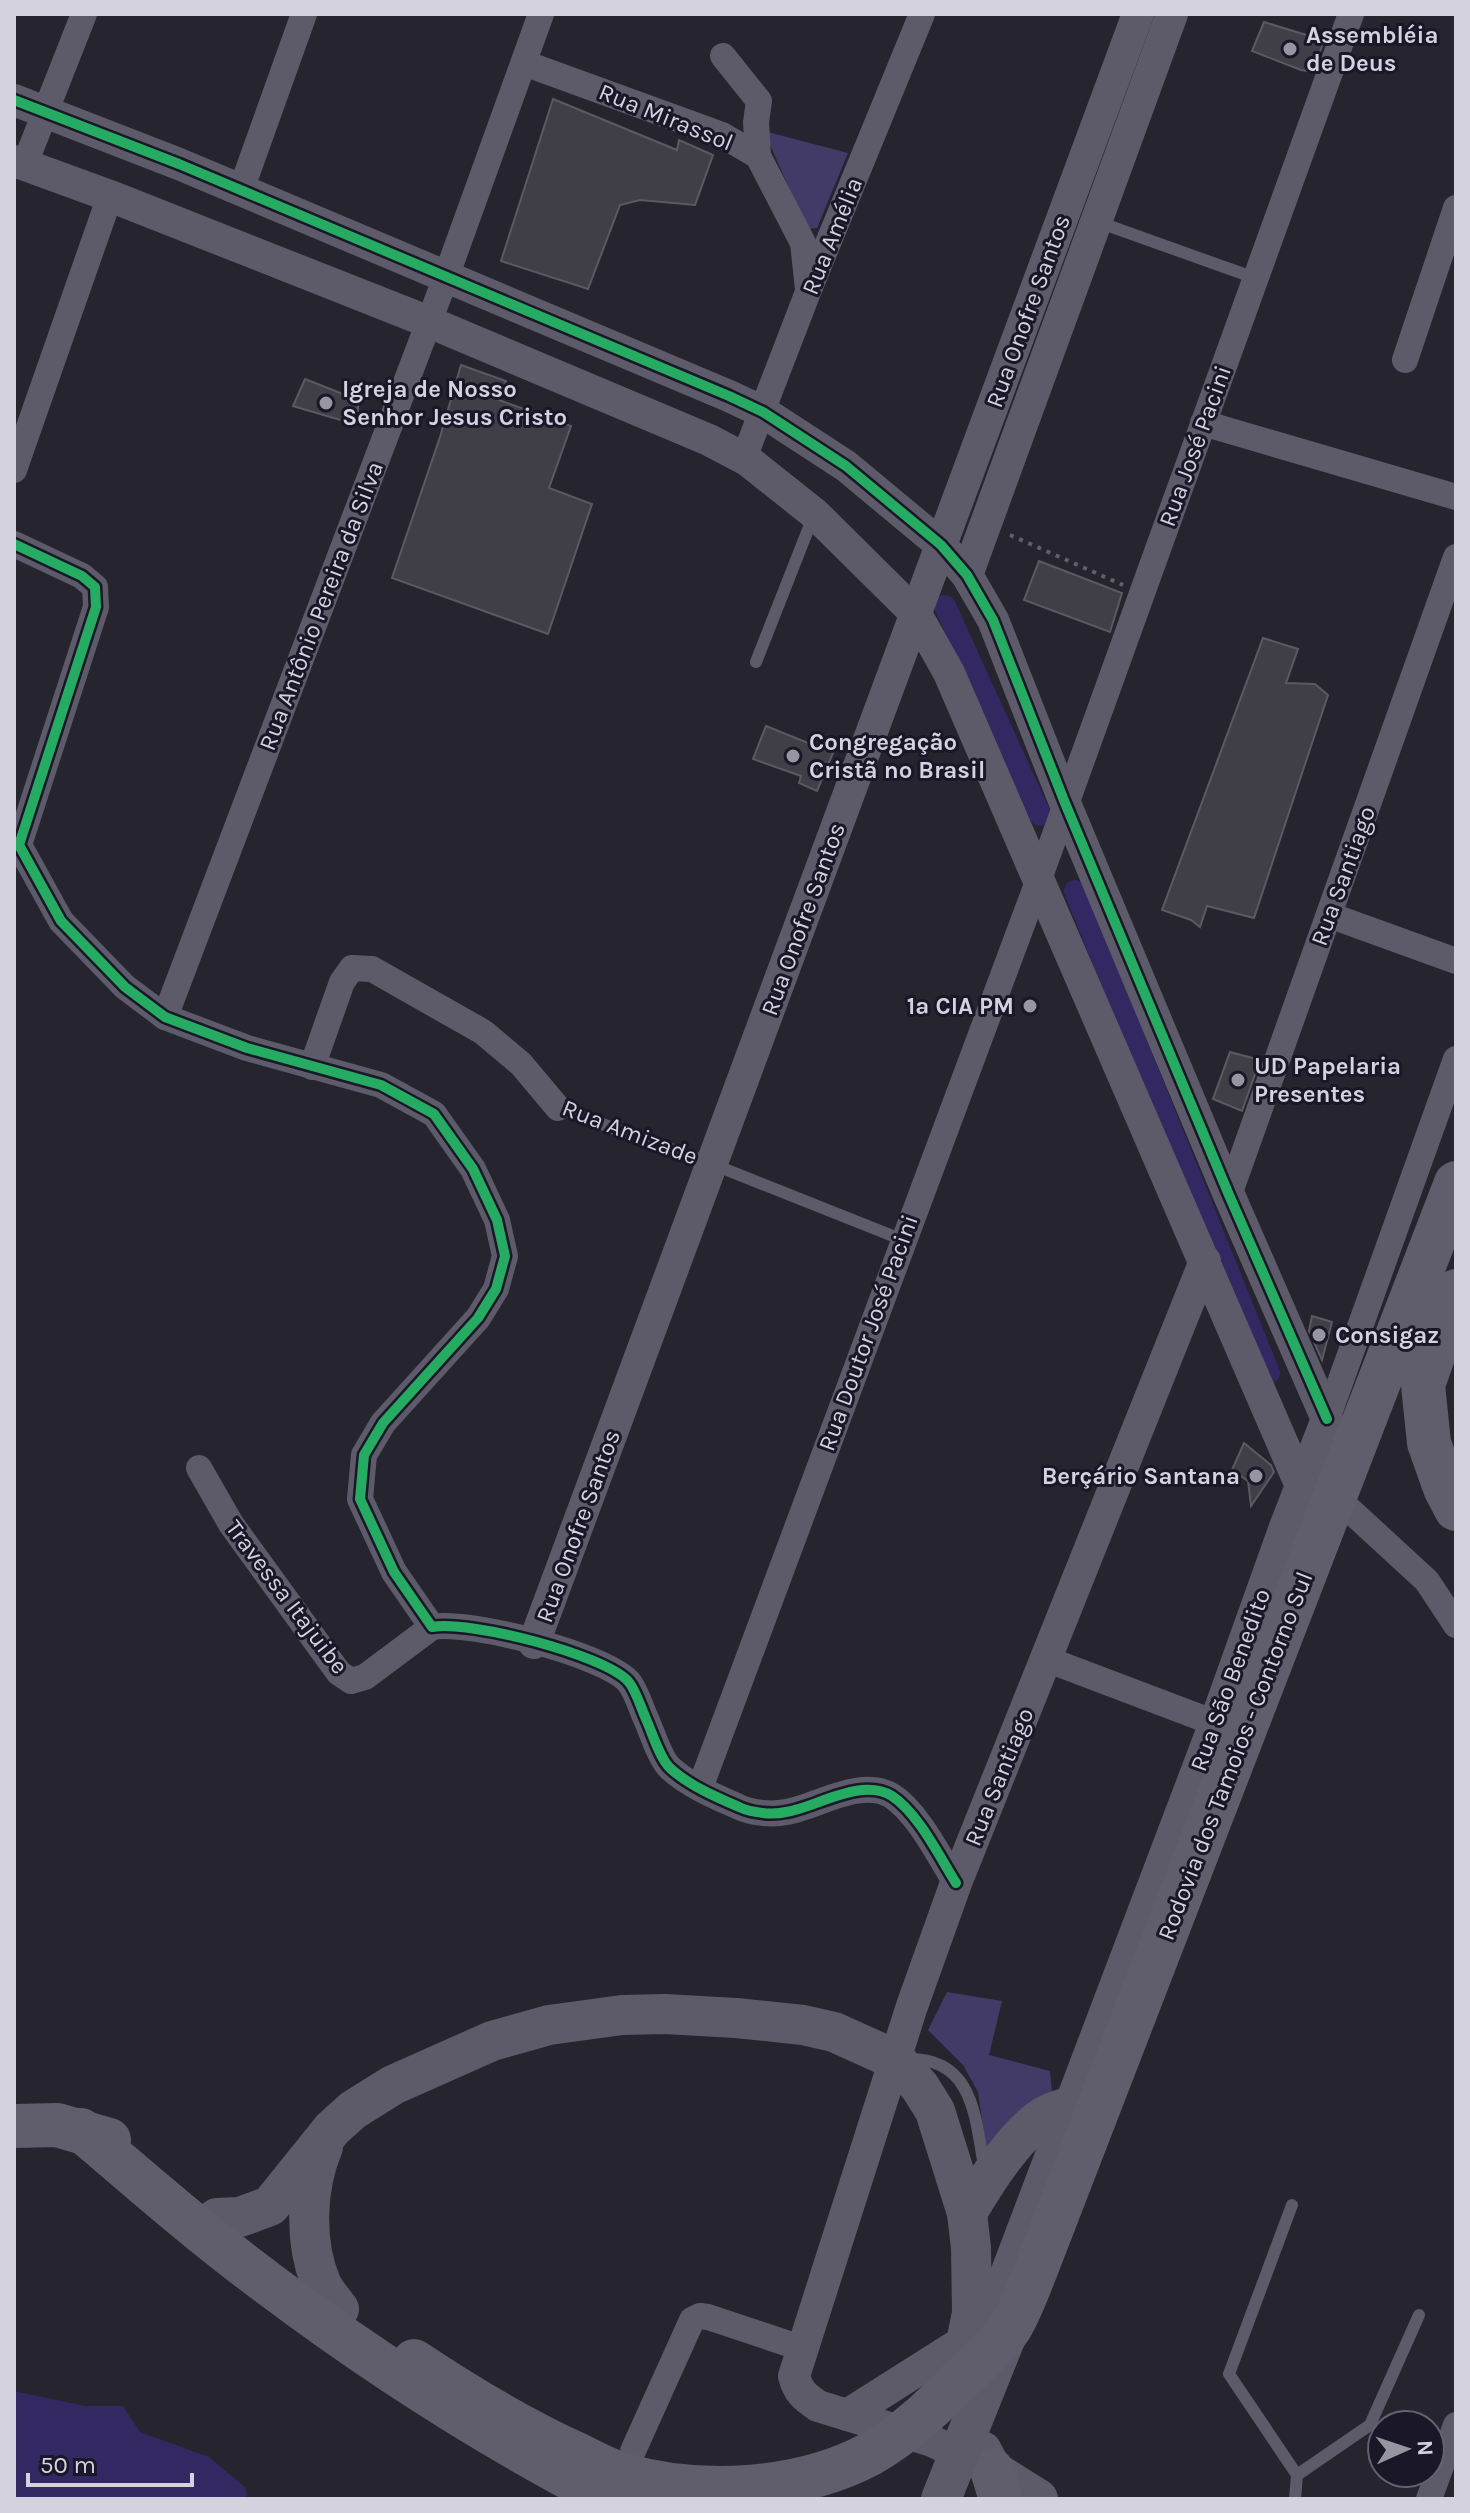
<svg xmlns="http://www.w3.org/2000/svg" width="1470" height="2513" font-family="Karla,sans-serif">
  <style>
    .green { fill: #423b68 }
    .water { fill: #342862 }
    .lines { fill: none; stroke-linecap: round; stroke-linejoin: round }
    .canal { stroke: #342862; stroke-width: 22 }
    .building { fill: #403e47; stroke: #5b5a63; stroke-width: 2 }
    .path { stroke: #605f6a; stroke-width: 4; stroke-dasharray: 4 6; stroke-linecap: butt }
    .service { stroke: #5d5b6a; stroke-width: 12 }
    .minor { stroke: #5d5b6a; stroke-width: 26 }
    .tertiary { stroke: #5d5b6a; stroke-width: 32 }
    .primary { stroke: #5d5b6a; stroke-width: 40 }
    .trunk { stroke: #605e6c; stroke-width: 44 }
    .primary-bridge { stroke: #5d5b6a; stroke-width: 40 }
    .trunk-bridge { stroke: #605e6c; stroke-width: 44 }
    .cycleway-casing { stroke: #191728; stroke-width: 15 }
    .cycleway { stroke: #26ab63; stroke-width: 10 }
    .poi-dot { fill: #9695a0; stroke: #191728; stroke-width: 3 }
    .labels { text-anchor: middle; stroke-width: 6; stroke-linejoin: round; paint-order: stroke }
    .poi-label { font-size: 24px; font-weight: bold; fill: #d3d2de; stroke: #191728; text-anchor: start }
    .street-label { font-size: 24px; fill: #d3d2de; stroke: #191728 }
  </style>
  <rect width="100%" height="100%" fill="#26242e"/>
  <g class="green">
    <path d="M764 131 848 153 817 228 807 229Z"/>
    <path d="M947 1992 1002 2001 989 2055 1050 2071 1052 2093 989 2168 978 2092 963 2065 928 2030Z"/>
  </g>
  <path class="water" d="M14 2391 85 2406H123L140 2432 209 2457 246 2488 247 2499H14Z"/>
  <g class="lines">
    <g class="canal">
      <path d="M945 606 1040 815"/>
      <path d="M1075 891 1269 1373"/>
    </g>
  </g>
  <g class="building">
    <path d="M1264 22 1316 38 1323 43 1313 72 1301 70 1252 51Z"/>
    <path d="M553 99 677 150 679 140 713 155 695 205 640 200 620 205 588 289 501 261Z"/>
    <path d="M461 365 506 381 499 400 571 426 549 488 592 504 548 634 392 578 440 437Z"/>
    <path d="M305 379 358 400V415L347 422 293 406Z"/>
    <path d="M1039 561 1122 593 1110 632 1024 600Z"/>
    <path d="M1263 638 1298 649 1286 683 1315 684 1328 695 1254 918 1207 906 1200 927 1191 920 1162 910Z"/>
    <path d="M766 726 833 753 817 791 799 783 801 776 753 759Z"/>
    <path d="M1230 1052 1260 1060 1242 1111 1213 1099Z"/>
    <path d="M1312 1316 1332 1322 1322 1360 1309 1331Z"/>
    <path d="M1244 1443 1271 1465 1274 1472 1251 1506 1248 1481 1232 1470Z"/>
  </g>
  <g class="lines">
    <path class="path" d="M1010 535 1123 585"/>
    <g class="service">
      <path d="M1098 222 1255 278"/>
      <path d="M756 662 813 517"/>
      <path d="M558 1108 712 1164 903 1240"/>
      <path d="M907 2059C973 2057 975 2116 984 2166"/>
      <path d="M1292 2205 1229 2374 1297 2475 1295 2499"/>
      <path d="M1297 2475 1370 2425 1419 2315"/>
    </g>
    <g class="minor">
      <path d="M723 56 759 101 756 122 758 156"/>
      <path d="M524 63 722 135 758 156 803 243 808 289"/>
      <path d="M24 166 84 14"/>
      <path d="M241 190 304 14"/>
      <path d="M1405 360 1456 208"/>
      <path d="M1203 423 1456 497"/>
      <path d="M744 458 808 292 922 14"/>
      <path d="M14 470 110 196"/>
      <path d="M14 544 82 576 95 587 96 607 19 845 61 921 125 987 165 1017 247 1048 381 1085 434 1114 473 1169 497 1220 505 1256 496 1289 478 1318 383 1423 364 1455 360 1499 394 1572 432 1627C469 1620 602 1654 628 1681 636 1690 641 1708 646 1719 652 1732 660 1759 670 1768 688 1785 716 1797 739 1807 752 1813 772 1815 786 1812 817 1807 861 1777 892 1796 918 1813 939 1856 956 1883"/>
      <path d="M1329 915 1456 961"/>
      <path d="M165 1017 446 277 541 14"/>
      <path d="M312 1067 342 982 352 968 372 969 483 1032 521 1064 558 1108"/>
      <path d="M1229 1195 1456 557"/>
      <path d="M1327 1419 1456 1059"/>
      <path d="M199 1468 231 1524 339 1673 351 1681 365 1677 432 1627"/>
      <path d="M1327 1489 1427 1581 1456 1625"/>
      <path d="M1046 1659 1215 1723"/>
      <path d="M700 1788 1039 879 1351 14"/>
      <path d="M633 2451 692 2320 700 2316 708 2317 804 2349"/>
      <path d="M1429 2499 1456 2425"/>
    </g>
    <g class="tertiary">
      <path d="M14 100 179 164 729 396 763 412 846 466 941 545 967 575 993 620 1065 803 1229 1195 1327 1419 1285 1527 1215 1723 996 2300 981 2324 967 2339 847 2415"/>
      <path d="M14 161 110 196 429 322 709 440 747 460 815 514 916 614 949 673 1301 1486"/>
      <path d="M967 575 1172 14"/>
      <path d="M534 1643 1138 14"/>
      <path d="M979 2464 932 2441 818 2406C805 2397 798 2392 794 2376L912 2006 956 1883 1205 1261"/>
    </g>
    <g class="primary">
      <path d="M323 2147C306 2187 304 2242 321 2283 325 2292 333 2301 339 2309"/>
      <path d="M967 2213C984 2184 1017 2131 1047 2115 1054 2111 1063 2109 1071 2106"/>
      <path d="M217 2218 240 2217 270 2206 332 2129 353 2110 393 2085 492 2041 549 2025 622 2015 665 2014 736 2018 803 2025 834 2032 896 2060 920 2087 935 2111 967 2213 971 2248 972 2313 961 2368 960 2396"/>
      <path d="M982 2451 992 2470 1038 2499"/>
    </g>
    <g class="trunk">
      <path d="M1456 1291 1423 1385 1429 1443 1445 1488 1456 1509"/>
      <path d="M14 2126 57 2125 109 2140"/>
      <path d="M81 2130C131 2172 179 2215 231 2255 349 2347 475 2430 609 2499"/>
      <path d="M992 2470 1001 2499"/>
    </g>
    <path class="primary-bridge" d="M941 2499 1008 2332"/>
    <path class="trunk-bridge" d="M414 2361C465 2395 516 2426 572 2452 588 2459 604 2469 621 2474 698 2497 799 2492 870 2454 904 2435 932 2408 959 2381 975 2366 998 2346 1010 2328 1021 2310 1029 2287 1037 2267L1456 1183"/>
    <defs>
      <g id="cycleway">
        <path d="M14 100 179 164 729 396 763 412 846 466 941 545 967 575 993 620 1065 803 1229 1195 1327 1419"/>
        <path d="M14 544 82 576 95 587 96 607 19 845 61 921 125 987 165 1017 247 1048 381 1085 434 1114 473 1169 497 1220 505 1256 496 1289 478 1318 383 1423 364 1455 360 1499 394 1572 432 1627C469 1620 602 1654 628 1681 636 1690 641 1708 646 1719 652 1732 660 1759 670 1768 688 1785 716 1797 739 1807 752 1813 772 1815 786 1812 817 1807 861 1777 892 1796 918 1813 939 1856 956 1883"/>
      </g>
    </defs>
    <use href="#cycleway" class="cycleway-casing"/>
    <use href="#cycleway" class="cycleway"/>
  </g>
  <g class="poi-dot">
    <circle cx="1290" cy="49" r="8"/>
    <circle cx="326" cy="403" r="8"/>
    <circle cx="793" cy="756" r="8"/>
    <circle cx="1030" cy="1006" r="8"/>
    <circle cx="1238" cy="1080" r="8"/>
    <circle cx="1319" cy="1335" r="8"/>
    <circle cx="1256" cy="1476" r="8"/>
  </g>
  <g class="labels">
    <g class="poi-label">
      <text x="1306" y="43">Assembléia<tspan x="1306" dy="28">de Deus</tspan></text>
      <text x="342" y="397">Igreja de Nosso<tspan x="342" dy="28">Senhor Jesus Cristo</tspan></text>
      <text x="809" y="750">Congregação<tspan x="809" dy="28">Cristã no Brasil</tspan></text>
      <text x="1014" y="1014" text-anchor="end">1ª CIA PM</text>
      <text x="1254" y="1074">UD Papelaria<tspan x="1254" dy="28">Presentes</tspan></text>
      <text x="1335" y="1343">Consigaz</text>
      <text x="1240" y="1484" text-anchor="end">Berçário Santana</text>
    </g>
    <g class="street-label">
      <text transform="translate(666 117) rotate(22)" y="8">Rua Mirassol</text>
      <text transform="translate(832 236) rotate(-68)" y="8">Rua Amélia</text>
      <text transform="translate(1028 311) rotate(-70)" y="8">Rua Onofre Santos</text>
      <text transform="translate(1195 446) rotate(-70)" y="8">Rua José Pacini</text>
      <text transform="translate(321 606) rotate(-69)" y="8">Rua Antônio Pereira da Silva</text>
      <text transform="translate(1343 876) rotate(-70)" y="8">Rua Santiago</text>
      <text transform="translate(803 919) rotate(-70)" y="8">Rua Onofre Santos</text>
      <text transform="translate(630 1132) rotate(21)" y="8">Rua Amizade</text>
      <text transform="translate(868 1333) rotate(-70)" y="8">Rua Doutor José Pacini</text>
      <text transform="translate(578 1526) rotate(-70)" y="8">Rua Onofre Santos</text>
      <text transform="translate(287 1597) rotate(53)" y="8">Travessa Itajuibe</text>
      <text transform="translate(1230 1680) rotate(-70)" y="8">Rua São Benedito</text>
      <text transform="translate(1235 1756) rotate(-69)" y="8">Rodovia dos Tamoios - Contorno Sul</text>
      <text transform="translate(999 1777) rotate(-68)" y="8">Rua Santiago</text>
    </g>
  </g>
  <rect width="1470" height="2513" fill="none" stroke="#d3d2de" stroke-width="32"/>
  <g transform="translate(1406 2449) rotate(87)"><circle r="38" fill="#191728" stroke="#636271" stroke-width="2"/>
  <path d="M0-6L14 30L0 20L-14 30Z" fill="#9695a0"/>
  <text y="-12" font-size="22" font-weight="bold" text-anchor="middle" fill="#d3d2de">N</text>
  </g>
  <path d="M28 2473v12h164v-12" fill="none" stroke="#d3d2de" stroke-width="4"/>
  <text x="40" y="2473" font-size="24" fill="#d3d2de" stroke="#191728" stroke-width="6" paint-order="stroke">50 m</text>
</svg>
